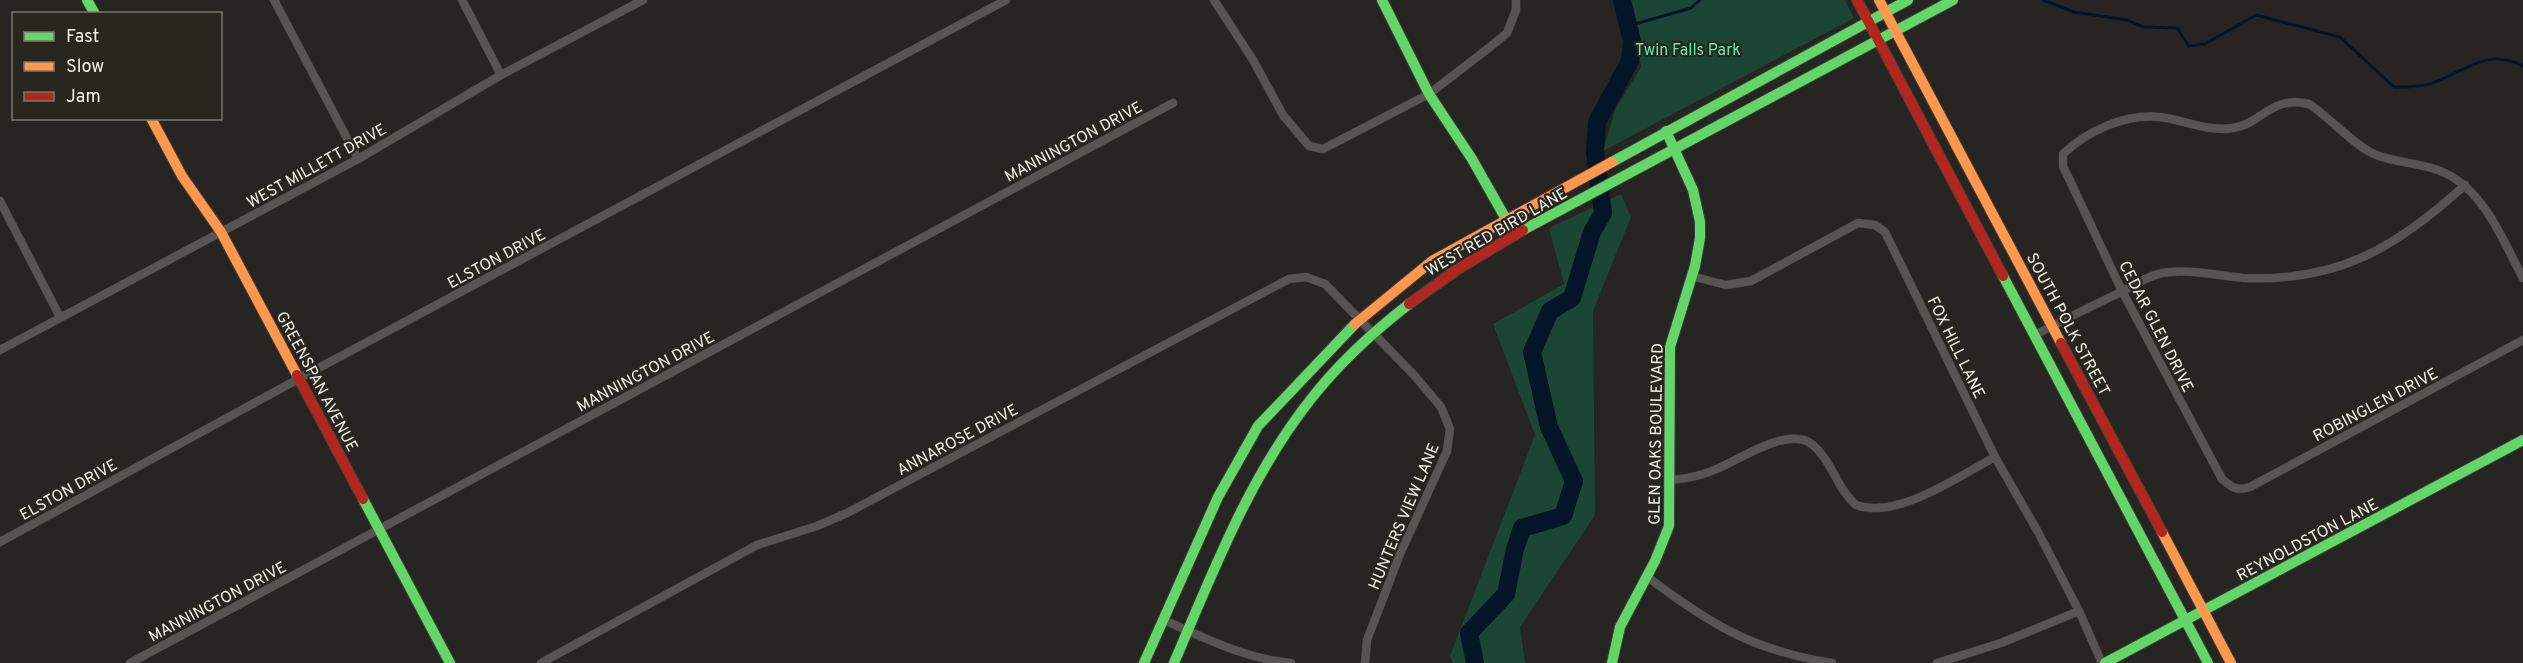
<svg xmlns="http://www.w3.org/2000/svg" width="2523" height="663" font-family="Overpass,sans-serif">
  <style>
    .green { fill: #1b4633 }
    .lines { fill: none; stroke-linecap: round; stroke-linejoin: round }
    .stream { stroke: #031627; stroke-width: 3 }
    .river { stroke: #031627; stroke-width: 18 }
    .street-casing { stroke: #403f3c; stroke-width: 9 }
    .fast-casing { stroke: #403f3c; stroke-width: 12 }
    .slow-casing { stroke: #403f3c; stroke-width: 12 }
    .jam-casing { stroke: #403f3c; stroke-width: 12 }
    .street { stroke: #565551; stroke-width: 8 }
    .fast { stroke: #63d668; stroke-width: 10 }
    .slow { stroke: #ff974d; stroke-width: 10 }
    .jam { stroke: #b3261e; stroke-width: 10 }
    .labels { text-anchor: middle; stroke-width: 4.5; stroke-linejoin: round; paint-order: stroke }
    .park-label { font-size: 16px; fill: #5debaf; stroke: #29261e }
    .street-label { font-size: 16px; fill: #f3f1ec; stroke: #29261e }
  </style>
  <rect width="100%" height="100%" fill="#262521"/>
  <g class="green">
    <path d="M1629 0H1845L1854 18 1603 151 1615 110 1641 67Z"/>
    <path d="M1621 194 1631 217 1593 311 1595 515 1520 627 1525 663H1453L1450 656 1535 435 1493 324 1564 284 1549 228Z"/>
  </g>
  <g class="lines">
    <g class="stream">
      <path d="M2043 0 2074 12 2127 20 2143 27 2177 28 2189 46 2205 44 2256 15 2340 37 2394 87C2410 87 2426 87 2440 80 2471 67 2489 49 2523 66"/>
      <path d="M1628 26 1691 8 1700 0"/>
    </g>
    <path class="river" d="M1475 663 1469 633 1506 594 1515 549 1522 528 1563 516 1574 481 1549 427 1532 352 1550 311 1572 298 1592 232 1603 213 1595 152 1597 122 1630 61 1632 41 1622 0"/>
    <defs>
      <g id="street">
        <path d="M274 0 358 159"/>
        <path d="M462 0 501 75"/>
        <path d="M1214 0 1253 60 1283 115 1309 146 1323 149 1429 94 1490 47 1507 33 1516 10V0"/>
        <path d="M0 201 60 317"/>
        <path d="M1691 276 1726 285 1751 281 1858 223 1875 225 1885 232 1995 457 2038 532 2079 611 2102 663"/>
        <path d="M2523 278C2503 241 2485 192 2445 173 2423 162 2397 164 2374 154 2355 146 2329 117 2309 104 2270 95 2262 124 2233 128 2208 132 2184 120 2160 117 2126 113 2087 131 2063 154V166L2122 291 2222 479C2232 488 2237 491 2250 487L2523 340"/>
        <path d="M2035 335C2063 320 2092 306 2121 292 2134 285 2148 276 2162 273 2186 268 2220 276 2244 278 2339 282 2397 247 2465 185"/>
        <path d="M0 350 358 159 501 75 643 0"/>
        <path d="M1670 480C1686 479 1704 475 1719 468 1742 458 1790 425 1813 445 1832 461 1837 489 1856 505 1897 520 1959 476 1995 457"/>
        <path d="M0 542 300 378 1006 0"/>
        <path d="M1646 576C1710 624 1751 650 1832 663"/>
        <path d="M1164 620C1205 638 1246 659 1291 663"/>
        <path d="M130 663 1173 103"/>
        <path d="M541 663 757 545 817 526 847 513 1289 279 1306 277 1325 284 1414 375 1441 407 1450 429 1447 451 1400 554 1367 640 1365 663"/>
        <path d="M1937 663 2001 643 2079 611"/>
      </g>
      <g id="fast">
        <path d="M87 0 95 14"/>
        <path d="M1382 0 1429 94 1472 159 1515 235"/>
        <path d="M1612 162 1908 0"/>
        <path d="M1523 230 1953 0"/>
        <path d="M2003 276 2208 663"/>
        <path d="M363 499 450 663"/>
        <path d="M1144 663 1218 497 1258 426 1355 324"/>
        <path d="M1174 663C1213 572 1249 477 1311 399 1339 363 1373 332 1409 304"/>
        <path d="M1612 663 1620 627 1655 561 1669 526 1670 347 1695 266 1700 238V222L1693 190 1666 131"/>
        <path d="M2105 663 2523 440"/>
      </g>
      <g id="slow">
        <path d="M1879 0 2061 343"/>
        <path d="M151 118 182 176 221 232 297 375"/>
        <path d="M1355 324 1432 261 1612 162"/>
        <path d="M2162 532 2231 663"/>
      </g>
      <g id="jam">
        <path d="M1857 0 2003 276"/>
        <path d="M1409 304 1458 269 1523 230"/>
        <path d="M2061 343 2162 532"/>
        <path d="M297 375 363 499"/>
      </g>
    </defs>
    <use href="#street" class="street-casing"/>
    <use href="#fast" class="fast-casing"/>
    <use href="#slow" class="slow-casing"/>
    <use href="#jam" class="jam-casing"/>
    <use href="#street" class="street"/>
    <use href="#fast" class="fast"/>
    <use href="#slow" class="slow"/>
    <use href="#jam" class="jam"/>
  </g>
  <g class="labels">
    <g class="park-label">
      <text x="1688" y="55">Twin Falls Park</text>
    </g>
    <g class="street-label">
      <text transform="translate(1073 141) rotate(-28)" y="6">MANNINGTON DRIVE</text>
      <text transform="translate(316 165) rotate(-29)" y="6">WEST MILLETT DRIVE</text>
      <text transform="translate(1496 231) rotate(-30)" y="6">WEST RED BIRD LANE</text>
      <text transform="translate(496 258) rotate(-28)" y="6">ELSTON DRIVE</text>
      <text transform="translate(2069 324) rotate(62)" y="6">SOUTH POLK STREET</text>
      <text transform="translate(2157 326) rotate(63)" y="6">CEDAR GLEN DRIVE</text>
      <text transform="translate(1957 347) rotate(64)" y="6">FOX HILL LANE</text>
      <text transform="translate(645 371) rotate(-28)" y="6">MANNINGTON DRIVE</text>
      <text transform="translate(318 381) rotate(62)" y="6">GREENSPAN AVENUE</text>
      <text transform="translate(2375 404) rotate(-28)" y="6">ROBINGLEN DRIVE</text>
      <text transform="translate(1655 434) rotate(-89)" y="6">GLEN OAKS BOULEVARD</text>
      <text transform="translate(957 439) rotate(-28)" y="6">ANNAROSE DRIVE</text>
      <text transform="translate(68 489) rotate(-29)" y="6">ELSTON DRIVE</text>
      <text transform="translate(1403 516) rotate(-67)" y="6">HUNTERS VIEW LANE</text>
      <text transform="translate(2307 539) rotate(-28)" y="6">REYNOLDSTON LANE</text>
      <text transform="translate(217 601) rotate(-28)" y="6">MANNINGTON DRIVE</text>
    </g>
  </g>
  <rect x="12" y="12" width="210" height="108" fill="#29261e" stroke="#7a7770" stroke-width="1.5"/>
  <rect x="24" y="32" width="30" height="9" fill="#63d668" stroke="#7a7770" stroke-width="1.5"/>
  <text x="66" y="42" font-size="18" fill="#f3f1ec">Fast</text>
  <rect x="24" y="62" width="30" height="9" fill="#ff974d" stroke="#7a7770" stroke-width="1.5"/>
  <text x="66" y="72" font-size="18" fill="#f3f1ec">Slow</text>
  <rect x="24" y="92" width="30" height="9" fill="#b3261e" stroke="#7a7770" stroke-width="1.5"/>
  <text x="66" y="102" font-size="18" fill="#f3f1ec">Jam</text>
</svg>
